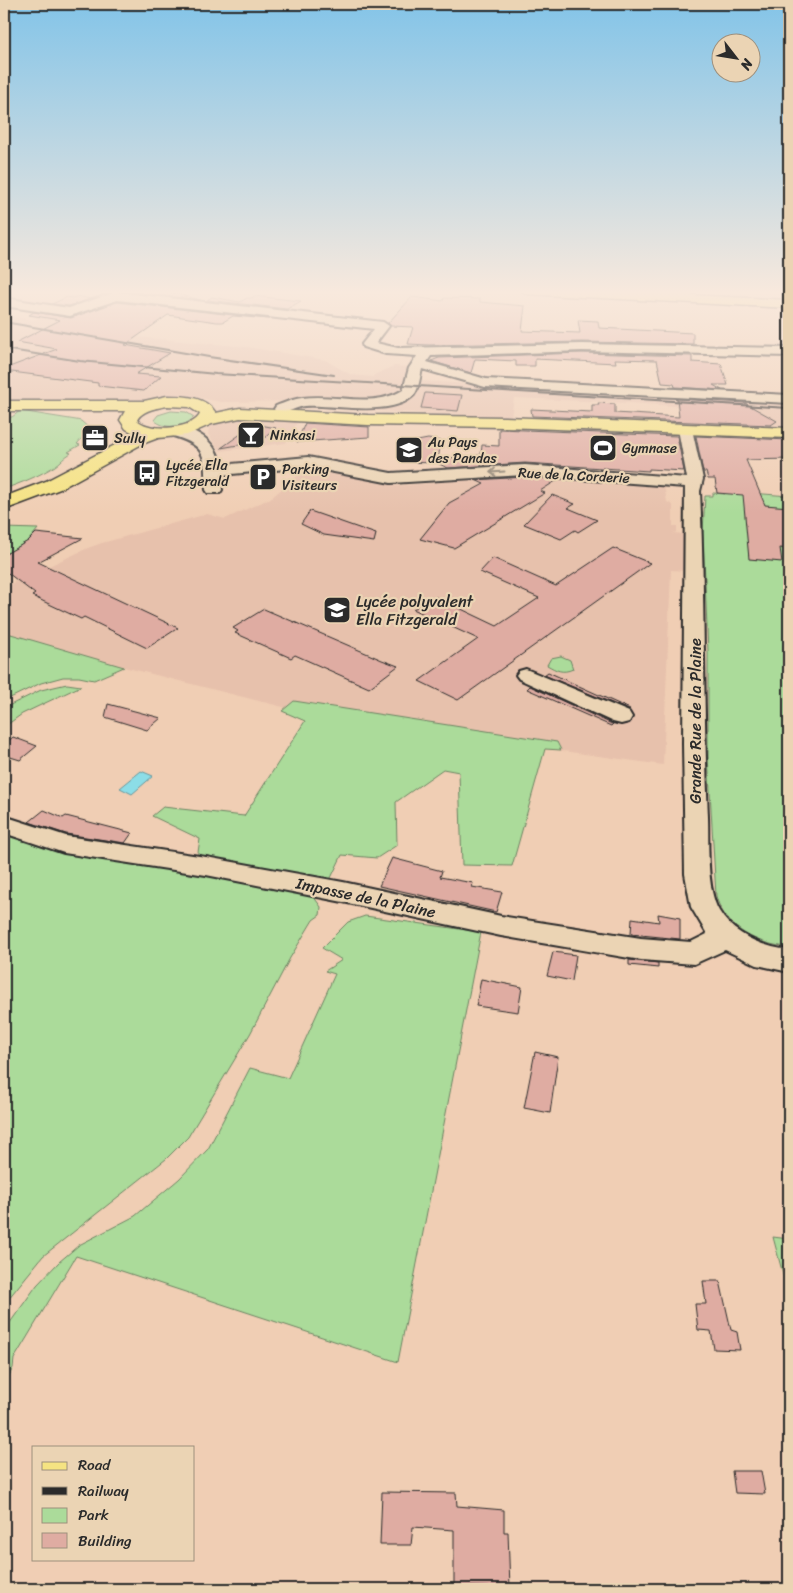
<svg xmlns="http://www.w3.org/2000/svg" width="793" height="1593" font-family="Sriracha,sans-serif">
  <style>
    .built { fill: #e7c1ac }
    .green { fill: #abdb9a; stroke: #6b8362 }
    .water { fill: #8cdde7; stroke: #65969c }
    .building { fill: #dfaca2; stroke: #2b2b2b }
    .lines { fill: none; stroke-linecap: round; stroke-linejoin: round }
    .street-casing { stroke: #2b2b2b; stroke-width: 4 }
    .primary-casing { stroke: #2b2b2b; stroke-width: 3 }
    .highway-casing { stroke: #2b2b2b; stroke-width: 3 }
    .street { fill: #ebd4b4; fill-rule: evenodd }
    .primary { fill: #f5e382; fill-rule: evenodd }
    .highway { fill: #f5e382; fill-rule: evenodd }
    .rail { stroke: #2b2b2b; stroke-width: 2 }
    .oneway { stroke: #8b8070 }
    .labels { text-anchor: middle; stroke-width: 4.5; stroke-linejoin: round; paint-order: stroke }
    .far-poi-label { font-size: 14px; fill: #2b2b2b; stroke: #ebd4b4; text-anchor: start }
    .far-street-label { font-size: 14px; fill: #2b2b2b; stroke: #ebd4b4 }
    .poi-label { font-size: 16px; fill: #2b2b2b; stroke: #ebd4b4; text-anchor: start }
    .street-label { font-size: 16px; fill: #2b2b2b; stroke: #ebd4b4 }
  </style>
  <rect width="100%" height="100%" fill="#f0ceb4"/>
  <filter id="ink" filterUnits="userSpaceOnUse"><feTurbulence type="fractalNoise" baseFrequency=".02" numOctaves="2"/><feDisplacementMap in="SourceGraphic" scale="10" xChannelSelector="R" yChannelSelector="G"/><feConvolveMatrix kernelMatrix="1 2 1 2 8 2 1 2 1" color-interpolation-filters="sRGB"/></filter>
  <g filter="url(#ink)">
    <g class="built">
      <path d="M52 312 82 317 115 335 247 347 325 360 351 375 373 377 374 375 394 366 409 367 402 392 387 400 221 402 190 396 174 395 134 402 4 400 9 384H4V315L34 320Z"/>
      <path d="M418 381 789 402V429L714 427 705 408 630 403 514 398 511 417 354 410 353 406 387 407 404 402 416 392Z"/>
      <path d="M238 417 299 419 286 443 220 451 208 434 209 428 216 423Z"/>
      <path d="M308 467 397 486 530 474 664 485 667 502 673 505V526H677V532L673 533 685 534 687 571 671 570 663 765 327 718 124 667 4 632V587L88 548 102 543 207 514 225 519 271 498Z"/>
    </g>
    <g class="green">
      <path d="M20 411 76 420 81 421 90 429 77 444 80 445 68 452 71 453C64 457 61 462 55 466 39 476 21 483 4 489V417H12Z"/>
      <path d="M171 411 186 412 194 417C185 428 165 430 154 420L158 415Z"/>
      <path d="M726 491 789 496V947C758 945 724 928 716 896L708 756V652L703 532 705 496H713V493L725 494Z"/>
      <path d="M4 528 38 529 28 541 4 555Z"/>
      <path d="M4 632 124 667 94 680 79 677H63L41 683 4 701Z"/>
      <path d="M561 656 570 660 573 669C562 674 556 670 547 665L551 658Z"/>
      <path d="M67 684 81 686 22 714 4 727V708L41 690Z"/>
      <path d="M294 701 557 742 561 750 545 749 512 866 462 865 459 772 443 769 396 802 397 845 377 858 342 855 330 880 197 859 200 839 152 816 163 807 244 816 305 721 282 711Z"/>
      <path d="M4 831 75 854 208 872 311 893 321 907 320 915 313 920 290 958 250 1034 188 1137 166 1159 43 1256 4 1304Z"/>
      <path d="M365 916 481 932 398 1362 76 1256 14 1359 13 1368 4 1385V1331L37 1285 59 1262 79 1245 135 1216 179 1179 208 1149 250 1068 288 1078 335 974 325 971 342 960 322 948 348 922Z"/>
      <path d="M773 1237 789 1239V1297Z"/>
    </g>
    <path class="water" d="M141 771 153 776 132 794 120 788Z"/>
    <g class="building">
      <path d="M144 290H160L201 300 138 293Z"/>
      <path d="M79 296 90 299 69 306 52 304 67 297 72 298Z"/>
      <path d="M254 296 301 301 287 309 207 300 212 297 240 302 247 298H252Z"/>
      <path d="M412 297 443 301 444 298 480 299V302L525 306 522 331 580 333 578 320 598 321 599 328 693 333V344L582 342 429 345 408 344 413 327 391 326 388 323Z"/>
      <path d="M117 302 269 319 233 316 223 322H217L168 315 125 345 170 353 136 374 161 376 144 391 98 386V383L4 371V369L57 349 17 342 60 320 29 315 34 312 71 318Z"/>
      <path d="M582 353 692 356V362L721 364 728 385H713L722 390 675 387 674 384 662 383 657 360 615 359 616 363 535 359V366H516V361L475 359 471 373 431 361 439 358Z"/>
      <path d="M425 393 462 395 458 411 421 408Z"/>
      <path d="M677 399 745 403 777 421 771 425 532 416 531 409 592 412V405H599L598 403 615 404V413L679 417Z"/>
      <path d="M305 423 369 427V437L297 442Z"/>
      <path d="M255 424 276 428 261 441 221 448Z"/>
      <path d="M499 429 677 436 684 471 649 469V471L525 463 448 468 437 463 403 462 407 443 428 439 441 441 438 459 481 455 482 445 499 446Z"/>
      <path d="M696 436 789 440V459L746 460 765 505 789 507V549L780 548 782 562 749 559 743 495 717 493 715 479H708L706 472H703Z"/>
      <path d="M525 477 559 479 540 491 545 493 454 548 420 539 449 503 484 484 475 480Z"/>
      <path d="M552 495 575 504 568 508 597 520 578 532 575 530 561 539 524 524Z"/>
      <path d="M310 511 376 534 374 542 324 535 301 524Z"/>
      <path d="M36 533 83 538 38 562 178 628 147 648 84 617 81 619 32 596 35 594 4 570V555L28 541Z"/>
      <path d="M613 548 650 563 458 700 419 681 478 639 413 609 436 597 497 626 539 598 480 572 493 558 556 586Z"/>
      <path d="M264 609 382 660 398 666 369 688 295 655 291 658 235 633 238 631 233 628Z"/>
      <path d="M548 672 630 709 629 710 544 675Z"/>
      <path d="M530 686 612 724H613L611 726 527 689Z"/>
      <path d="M108 704 161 718 147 730 105 717Z"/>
      <path d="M13 737 37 746 20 760 4 755V745Z"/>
      <path d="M44 810 63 818 66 816 132 833 125 843 66 834 29 822Z"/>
      <path d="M392 858 442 871 440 877 473 883 472 887 502 892 496 912 379 886Z"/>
      <path d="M658 914 680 918V939L631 934 632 918 659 922Z"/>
      <path d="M553 952 576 955 572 981 547 976Z"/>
      <path d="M629 960 658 963V968L629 965Z"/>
      <path d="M481 979 522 987 518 1012 476 1006Z"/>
      <path d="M535 1052 558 1057 550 1113 524 1108Z"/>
      <path d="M703 1281H720L731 1330 737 1332 740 1350 714 1349 711 1331 698 1330 695 1304H706Z"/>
      <path d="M732 1471H761L765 1494 735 1493Z"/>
      <path d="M382 1492 456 1493 457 1506 504 1510V1532H508L510 1588 454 1586V1530L413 1527 411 1545H380Z"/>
    </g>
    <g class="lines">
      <defs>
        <g id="street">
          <path d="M116 292 383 322 389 326 376 343 398 348 582 344 789 348V356L582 351 431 356 427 362 486 379 789 395V403L485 387 422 369C420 376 419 389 414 395 391 418 335 404 305 406 295 407 286 415 276 412L274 409 276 406C284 403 293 399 302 398 336 393 372 409 403 390L409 368 417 356 386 354 363 347 362 344 374 329 117 300 70 316 4 306V298L69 308Z"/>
          <path d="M685 425 690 426 692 429 703 479 700 491C705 600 703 708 708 817 709 844 706 888 719 911 733 935 763 947 789 950V972L757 965 725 950 694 964 641 960 501 936 343 902 206 875 64 853 4 833V816L66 836 206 857 343 882 501 916 641 938 691 942 707 934 691 907 685 874 683 744 685 487 525 475 391 483 308 467 221 475 222 490 220 493H208L206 490C204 454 208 446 170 435L167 432 170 429C192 423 219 443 220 465L308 457 391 473 525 465 687 478 678 429 680 426Z"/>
          <path d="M526 669 629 712 632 717 629 722 621 724 613 722 519 679 516 675 519 671Z"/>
        </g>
        <path id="primary" d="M167 396C185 396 205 396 216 413L240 408 368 415 505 417 789 428V438L505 427 368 425 240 418 212 424 187 435 158 438 142 444 60 489 4 510V497L46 481 136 434 126 429 120 420 125 411H4V401H144ZM167 406 189 407 200 414C193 430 149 432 137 420 142 410 157 408 167 406Z"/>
        <path id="highway" d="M520 290H588L789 300V308L527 294Z"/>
      </defs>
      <use href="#street" class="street-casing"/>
      <use href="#primary" class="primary-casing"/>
      <use href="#highway" class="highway-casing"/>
      <use href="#street" class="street"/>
      <use href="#primary" class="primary"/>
      <use href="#highway" class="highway"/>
      <g class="rail">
        <path d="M4 322 209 357 334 375"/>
        <path d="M4 349 80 361 216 374 789 408"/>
      </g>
    </g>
    <defs><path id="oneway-shaft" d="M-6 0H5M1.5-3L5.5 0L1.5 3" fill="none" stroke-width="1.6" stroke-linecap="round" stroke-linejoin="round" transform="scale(1.25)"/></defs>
    <use class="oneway" href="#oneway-shaft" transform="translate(497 472) rotate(176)"/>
  </g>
  <linearGradient id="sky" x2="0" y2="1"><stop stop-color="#83c4e8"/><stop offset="0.57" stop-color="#f8e9dd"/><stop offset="1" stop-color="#f8e9dd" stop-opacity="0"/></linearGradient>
  <rect width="793" height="513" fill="url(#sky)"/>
  <defs>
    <symbol id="bar-square" viewBox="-11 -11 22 22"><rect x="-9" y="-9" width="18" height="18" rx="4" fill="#2b2b2b" stroke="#ebd4b4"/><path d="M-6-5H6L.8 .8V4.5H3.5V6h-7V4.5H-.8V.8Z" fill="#fff"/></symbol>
    <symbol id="office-square" viewBox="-11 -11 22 22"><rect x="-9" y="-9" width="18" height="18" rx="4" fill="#2b2b2b" stroke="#ebd4b4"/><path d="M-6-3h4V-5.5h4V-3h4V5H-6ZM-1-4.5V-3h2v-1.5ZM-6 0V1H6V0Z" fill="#fff"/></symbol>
    <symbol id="stadium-square" viewBox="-11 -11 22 22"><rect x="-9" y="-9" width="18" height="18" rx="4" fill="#2b2b2b" stroke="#ebd4b4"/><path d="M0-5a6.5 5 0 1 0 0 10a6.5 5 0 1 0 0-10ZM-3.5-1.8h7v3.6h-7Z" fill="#fff"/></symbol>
    <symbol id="school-square" viewBox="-11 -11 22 22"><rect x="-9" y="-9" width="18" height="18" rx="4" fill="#2b2b2b" stroke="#ebd4b4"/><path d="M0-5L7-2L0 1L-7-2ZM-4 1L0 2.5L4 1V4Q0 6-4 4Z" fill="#fff"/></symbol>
    <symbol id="bus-square" viewBox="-11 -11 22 22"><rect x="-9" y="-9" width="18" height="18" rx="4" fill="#2b2b2b" stroke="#ebd4b4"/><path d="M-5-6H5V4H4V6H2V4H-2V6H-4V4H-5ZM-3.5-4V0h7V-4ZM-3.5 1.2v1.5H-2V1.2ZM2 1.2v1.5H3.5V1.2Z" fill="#fff"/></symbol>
    <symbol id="parking-square" viewBox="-11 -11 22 22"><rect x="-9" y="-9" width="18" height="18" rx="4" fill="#2b2b2b" stroke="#ebd4b4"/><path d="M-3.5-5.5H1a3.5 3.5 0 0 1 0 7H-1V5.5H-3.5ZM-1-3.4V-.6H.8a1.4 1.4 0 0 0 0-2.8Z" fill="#fff"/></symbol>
  </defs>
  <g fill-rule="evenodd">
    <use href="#bar-square" x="235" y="419" width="32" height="32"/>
    <use href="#office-square" x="79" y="422" width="32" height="32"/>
    <use href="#stadium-square" x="587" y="432" width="32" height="32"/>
    <use href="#school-square" x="393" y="434" width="32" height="32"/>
    <use href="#bus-square" x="131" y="457" width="32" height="32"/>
    <use href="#parking-square" x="247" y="461" width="32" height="32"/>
    <use href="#school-square" x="321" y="594" width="32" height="32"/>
  </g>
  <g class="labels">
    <g class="far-poi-label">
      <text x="270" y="440">Ninkasi</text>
      <text x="114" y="443">Sully</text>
      <text x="428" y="447">Au Pays<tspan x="428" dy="16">des Pandas</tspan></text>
      <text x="622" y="453">Gymnase</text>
      <text x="166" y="470">Lycée Ella<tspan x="166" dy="16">Fitzgerald</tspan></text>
      <text x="282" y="474">Parking<tspan x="282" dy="16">Visiteurs</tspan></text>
    </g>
    <g class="far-street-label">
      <text transform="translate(574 475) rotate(3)" y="5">Rue de la Corderie</text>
    </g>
    <g class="poi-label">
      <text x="356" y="607">Lycée polyvalent<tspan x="356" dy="18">Ella Fitzgerald</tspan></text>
    </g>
    <g class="street-label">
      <text transform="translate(695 721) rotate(-90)" y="6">Grande Rue de la Plaine</text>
      <text transform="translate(366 897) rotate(12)" y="6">Impasse de la Plaine</text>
    </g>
  </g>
  <rect width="793" height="1593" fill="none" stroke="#ebd4b4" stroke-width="20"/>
  <rect x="10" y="10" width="773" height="1573" fill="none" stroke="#2b2b2b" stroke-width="2" filter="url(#ink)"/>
  <rect x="32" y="1446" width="162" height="115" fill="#ebd4b4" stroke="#9e907d"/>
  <rect x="42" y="1462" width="25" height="8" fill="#f5e382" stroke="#9e907d"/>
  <text x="78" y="1470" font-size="15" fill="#2b2b2b">Road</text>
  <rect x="42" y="1487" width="25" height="8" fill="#2b2b2b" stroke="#9e907d"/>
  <text x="78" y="1496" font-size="15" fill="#2b2b2b">Railway</text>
  <rect x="42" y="1508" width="25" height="15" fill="#abdb9a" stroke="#9e907d"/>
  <text x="78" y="1520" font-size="15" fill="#2b2b2b">Park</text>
  <rect x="42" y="1533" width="25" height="15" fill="#dfaca2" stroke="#9e907d"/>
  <text x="78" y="1546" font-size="15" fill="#2b2b2b">Building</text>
  <g transform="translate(736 58) rotate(121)"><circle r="24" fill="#ebd4b4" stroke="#9e907d"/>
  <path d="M0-4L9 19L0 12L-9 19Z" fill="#2b2b2b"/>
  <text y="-8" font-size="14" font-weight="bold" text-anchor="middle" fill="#2b2b2b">N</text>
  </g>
</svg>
